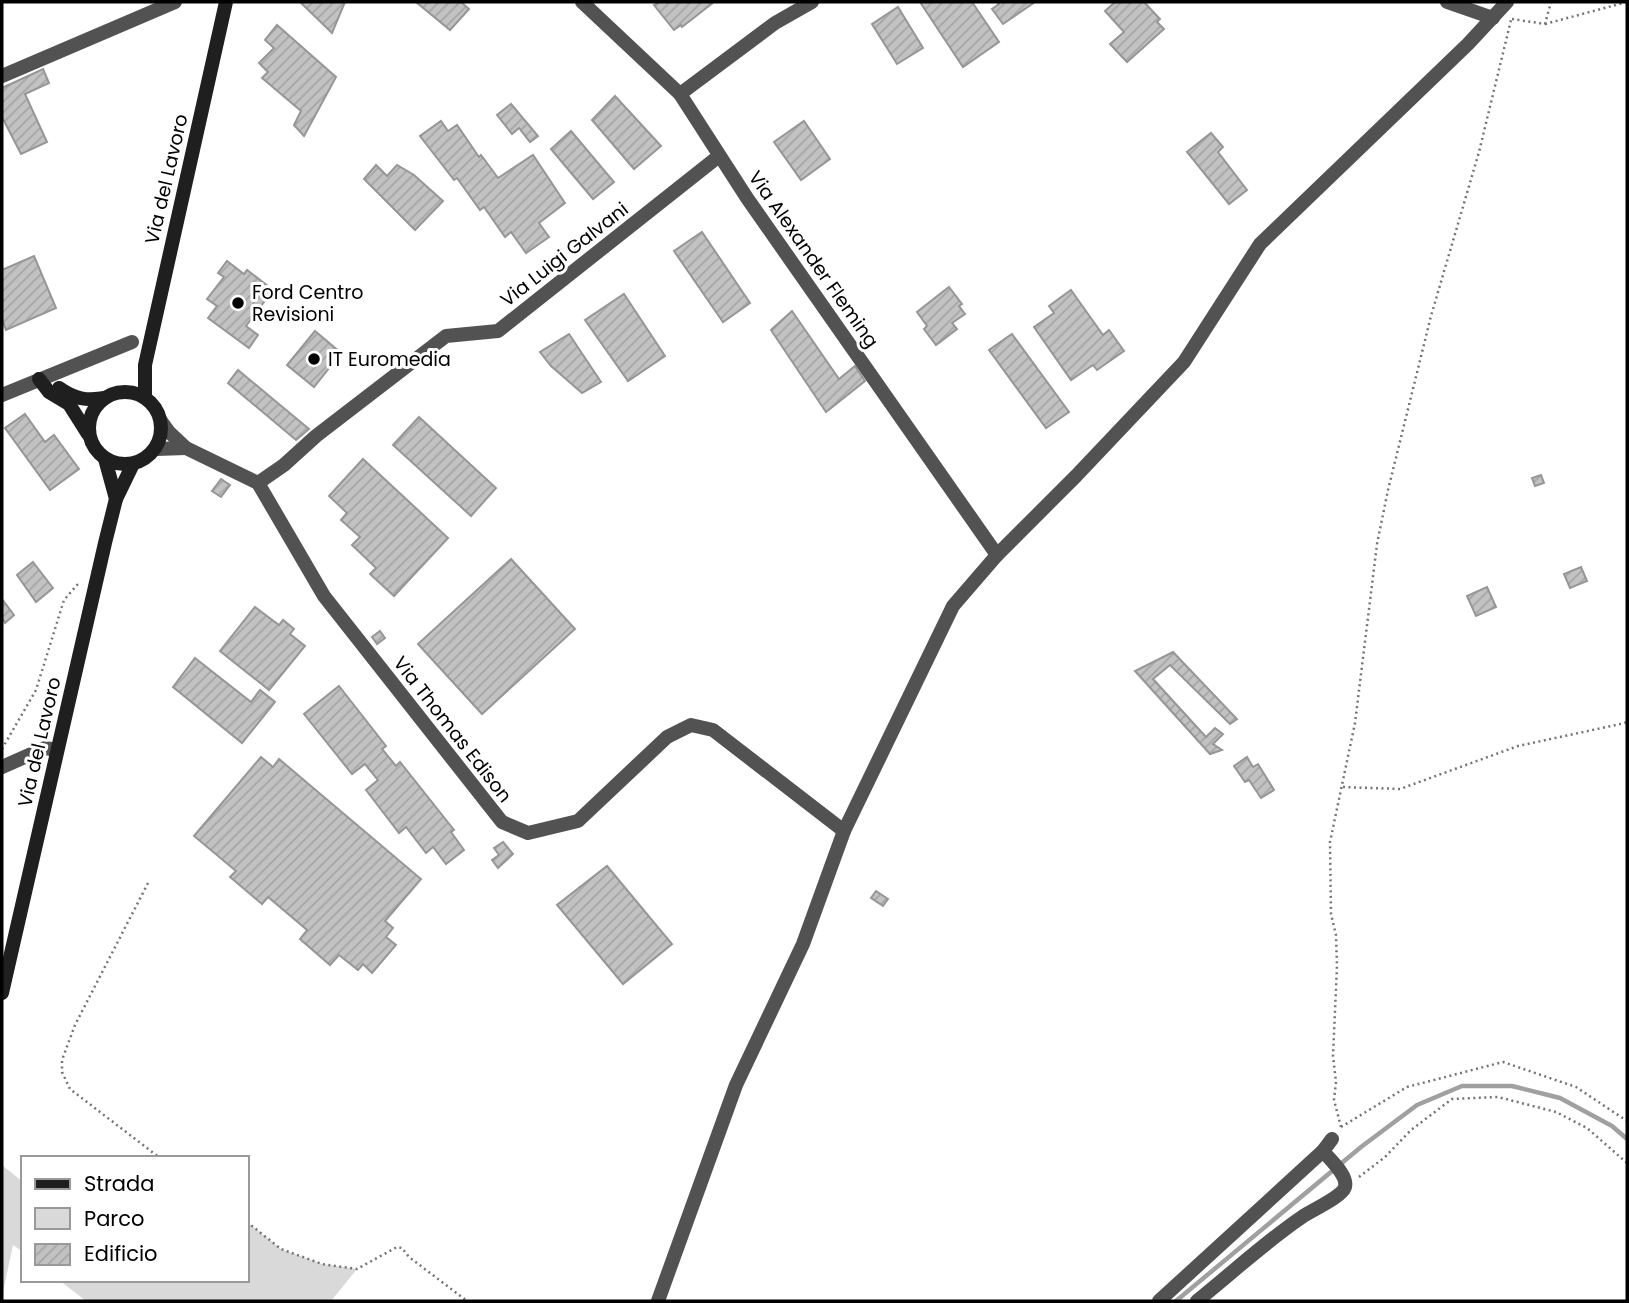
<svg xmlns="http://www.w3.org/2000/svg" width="1629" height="1303" font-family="Poppins,sans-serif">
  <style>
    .green { fill: #d9d9d9 }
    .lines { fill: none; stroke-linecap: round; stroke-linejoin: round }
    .stream { stroke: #a0a0a0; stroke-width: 4.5 }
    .building { fill: url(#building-hatch); stroke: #969696; stroke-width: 2 }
    .path { stroke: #747474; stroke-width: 2.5; stroke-dasharray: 2 3.5; stroke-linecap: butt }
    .minor { stroke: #525252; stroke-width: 14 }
    .secondary { stroke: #1f1f1f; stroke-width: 14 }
    .poi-dot { fill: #000; stroke: #fff; stroke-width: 2.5 }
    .labels { text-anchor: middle; stroke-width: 6; stroke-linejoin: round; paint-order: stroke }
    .street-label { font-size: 19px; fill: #000; stroke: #fff }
    .poi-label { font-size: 19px; fill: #000; stroke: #fff; text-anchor: start }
  </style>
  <defs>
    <pattern id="building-hatch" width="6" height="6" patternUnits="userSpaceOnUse" patternTransform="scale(1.75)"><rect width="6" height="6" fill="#c2c2c2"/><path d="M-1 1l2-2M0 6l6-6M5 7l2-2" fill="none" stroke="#a5a5a5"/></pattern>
  </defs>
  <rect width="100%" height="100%" fill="#fff"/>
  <g class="green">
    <path d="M2 1165 23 1182V1252L13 1245 2 1297Z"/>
    <path d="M247 1222 281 1249 322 1264 357 1269 331 1301H86L59 1280H247Z"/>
  </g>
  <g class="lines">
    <path class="stream" d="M1176 1301 1361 1147 1417 1105 1462 1086H1512L1560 1098 1612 1126 1627 1139"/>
  </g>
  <g class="building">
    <path d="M300 2H345L332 33Z"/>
    <path d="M416 2H461L469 9 450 30Z"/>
    <path d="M659 2H714L682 27 681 25 674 30 654 5Z"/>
    <path d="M920 2H972L999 42 963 67Z"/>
    <path d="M997 2H1035L1003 24 992 9 999 4Z"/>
    <path d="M1115 2H1144L1160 19 1157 22 1164 29 1127 62 1110 44 1124 32 1105 11Z"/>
    <path d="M898 7 923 48 897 64 872 24Z"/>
    <path d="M277 25 336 77 304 136 294 125 301 111 262 78 268 72 259 63 274 48 265 40Z"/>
    <path d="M43 69 49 83 25 94 47 142 21 154 2 117V88Z"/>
    <path d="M615 96 661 146 634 169 592 120Z"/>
    <path d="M511 104 538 136 530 142 519 128 512 134 497 115Z"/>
    <path d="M441 121 448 131 457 125 479 157 481 155 498 178 533 155 565 203 539 223 549 237 526 253 511 232 505 237 484 207 480 210 457 178 454 180 420 136Z"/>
    <path d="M804 121 830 159 801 180 774 142Z"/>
    <path d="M571 131 614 182 593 199 551 149Z"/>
    <path d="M1211 133 1223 147 1218 152 1247 190 1229 204 1187 152Z"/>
    <path d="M376 165 387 176 397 165 414 175 443 201 415 230 364 179Z"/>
    <path d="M702 232 750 303 723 322 674 251Z"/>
    <path d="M34 256 56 308 6 330 2 319V270Z"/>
    <path d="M227 261 244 274 247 270 273 290 246 326 258 335 249 348 208 318 217 306 207 299 224 277 218 273Z"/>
    <path d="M949 287 962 304 959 306 965 314 952 323 957 329 936 345 924 329 927 326 917 312Z"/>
    <path d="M1071 290 1103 335 1109 330 1124 351 1097 370 1093 365 1071 380 1034 327 1054 313 1049 306Z"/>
    <path d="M624 294 665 356 628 381 585 320Z"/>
    <path d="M792 311 839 379 855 366 865 381 826 412 771 330Z"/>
    <path d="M315 331 341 353 314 387 287 365Z"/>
    <path d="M569 334 601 382 582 393 551 366 540 352Z"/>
    <path d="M1012 334 1069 412 1046 428 989 350Z"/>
    <path d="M238 370 309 429 296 440 228 383Z"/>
    <path d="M25 414 45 442 54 435 79 469 50 490 5 428Z"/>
    <path d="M419 417 496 488 471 516 393 445Z"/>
    <path d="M363 459 448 538 394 596 370 574 376 568 352 545 360 537 341 520 347 513 329 496Z"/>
    <path d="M1541 475 1544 483 1535 486 1532 478Z"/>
    <path d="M221 479 230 485 221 497 212 491Z"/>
    <path d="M511 559 575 629 482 714 418 644Z"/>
    <path d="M33 562 53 588 36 602 17 575Z"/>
    <path d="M1581 567 1587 581 1570 588 1564 574Z"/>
    <path d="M1487 587 1496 607 1476 616 1467 596Z"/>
    <path d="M2 599 14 615 5 623 2 618Z"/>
    <path d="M255 607 279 625 283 620 294 629 290 634 305 646 269 690 220 651Z"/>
    <path d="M380 631 385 638 377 644 372 637Z"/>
    <path d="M1173 652 1237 719 1230 724 1170 665 1153 679 1206 737 1215 728 1223 734 1213 744 1222 750 1210 754 1135 671Z"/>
    <path d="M195 658 251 702 260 690 275 702 242 743 173 687Z"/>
    <path d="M339 686 386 746 382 749 396 766 400 762 454 830 451 832 464 850 446 864 433 847 426 853 406 827 399 833 366 790 378 780 365 764 352 774 304 714Z"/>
    <path d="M261 757 273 767 279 759 421 879 385 921 393 928 386 937 396 945 372 973 363 964 358 970 339 955 330 965 300 939 307 930 268 897 262 904 230 877 236 871 194 836Z"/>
    <path d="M1247 757 1253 767 1258 764 1274 790 1261 798 1249 780 1245 782 1234 766Z"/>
    <path d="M503 842 513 854 498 868 492 860 499 855 494 848Z"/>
    <path d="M607 866 672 944 623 984 557 905Z"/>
    <path d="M876 891 888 899 883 906 871 898Z"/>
  </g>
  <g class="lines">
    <g class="path">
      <path d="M1512 19 1545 24 1551 2"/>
      <path d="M1545 24 1627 2"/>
      <path d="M2 749 36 690 64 600 77 585 81 584"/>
      <path d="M1343 787 1400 789 1518 746 1625 723 1627 720"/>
      <path d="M148 883 75 1025 62 1060V1072L70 1089 160 1158"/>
      <path d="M1341 1127 1334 1100 1336 1082 1333 1056 1337 966 1336 935 1331 914 1330 842 1355 723 1377 544 1388 490 1431 316 1479 152 1511 20"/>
      <path d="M1341 1127 1407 1087 1503 1062 1576 1087 1627 1121"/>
      <path d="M1359 1177 1385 1157 1411 1130 1452 1099 1498 1097 1556 1112 1587 1128 1627 1163"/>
      <path d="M247 1222 281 1249 322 1264 357 1269 397 1247 402 1248 409 1257 467 1301"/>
    </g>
    <g class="minor">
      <path d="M582 2 680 94 747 198 997 555"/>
      <path d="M1447 2 1493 18"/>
      <path d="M2 76 175 2"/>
      <path d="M680 94 775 23 812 2"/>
      <path d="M2 395 132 342"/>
      <path d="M161 421 169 432 186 448 258 483 324 596 502 822 528 833 578 821 667 737 691 725 713 730 844 831"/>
      <path d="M156 449 186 448"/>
      <path d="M258 483 284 465 316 436 446 336 498 331 719 156"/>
      <path d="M2 767 45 748 57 750"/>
      <path d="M658 1301 736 1085 803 944 844 831 953 606 997 555 1076 476 1184 362 1260 244 1468 44 1507 2"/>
      <path d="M1159 1301 1323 1151 1332 1139"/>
      <path d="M1197 1301C1232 1273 1265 1242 1302 1217 1312 1210 1342 1197 1345 1187 1348 1175 1330 1160 1323 1151"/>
    </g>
    <g class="secondary">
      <path d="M39 379 49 392 69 404 88 434"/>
      <path d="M59 388C74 399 87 401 105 398"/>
      <circle cx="125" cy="428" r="36"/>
      <path d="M145 398V365L226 2"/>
      <path d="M105 459 116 499"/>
      <path d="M2 993 105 543 116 499 133 464"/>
    </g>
  </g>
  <g class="poi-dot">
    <circle cx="238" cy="303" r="7"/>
    <circle cx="314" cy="359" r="7"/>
  </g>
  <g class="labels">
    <g class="street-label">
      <text transform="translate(166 179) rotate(-77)" y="7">Via del Lavoro</text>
      <text transform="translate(564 254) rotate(-38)" y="7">Via Luigi Galvani</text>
      <text transform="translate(814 259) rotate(55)" y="7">Via Alexander Fleming</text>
      <text transform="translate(453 729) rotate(52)" y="7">Via Thomas Edison</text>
      <text transform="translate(39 742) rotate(-77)" y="7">Via del Lavoro</text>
    </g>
    <g class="poi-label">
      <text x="252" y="299">Ford Centro<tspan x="252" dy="22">Revisioni</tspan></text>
      <text x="328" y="366">IT Euromedia</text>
    </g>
  </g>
  <rect width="1629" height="1303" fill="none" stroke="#000000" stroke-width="7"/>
  <rect x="21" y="1156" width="228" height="126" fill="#ffffff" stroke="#999999" stroke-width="2"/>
  <rect x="35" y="1179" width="35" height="10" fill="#1f1f1f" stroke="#999999" stroke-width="2"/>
  <text x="84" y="1191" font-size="21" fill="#000000">Strada</text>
  <rect x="35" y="1208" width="35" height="21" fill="#d9d9d9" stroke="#999999" stroke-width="2"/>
  <text x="84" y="1226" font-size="21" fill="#000000">Parco</text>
  <rect x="35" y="1244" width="35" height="21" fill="url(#building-hatch)" stroke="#999999" stroke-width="2"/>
  <text x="84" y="1261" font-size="21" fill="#000000">Edificio</text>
</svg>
